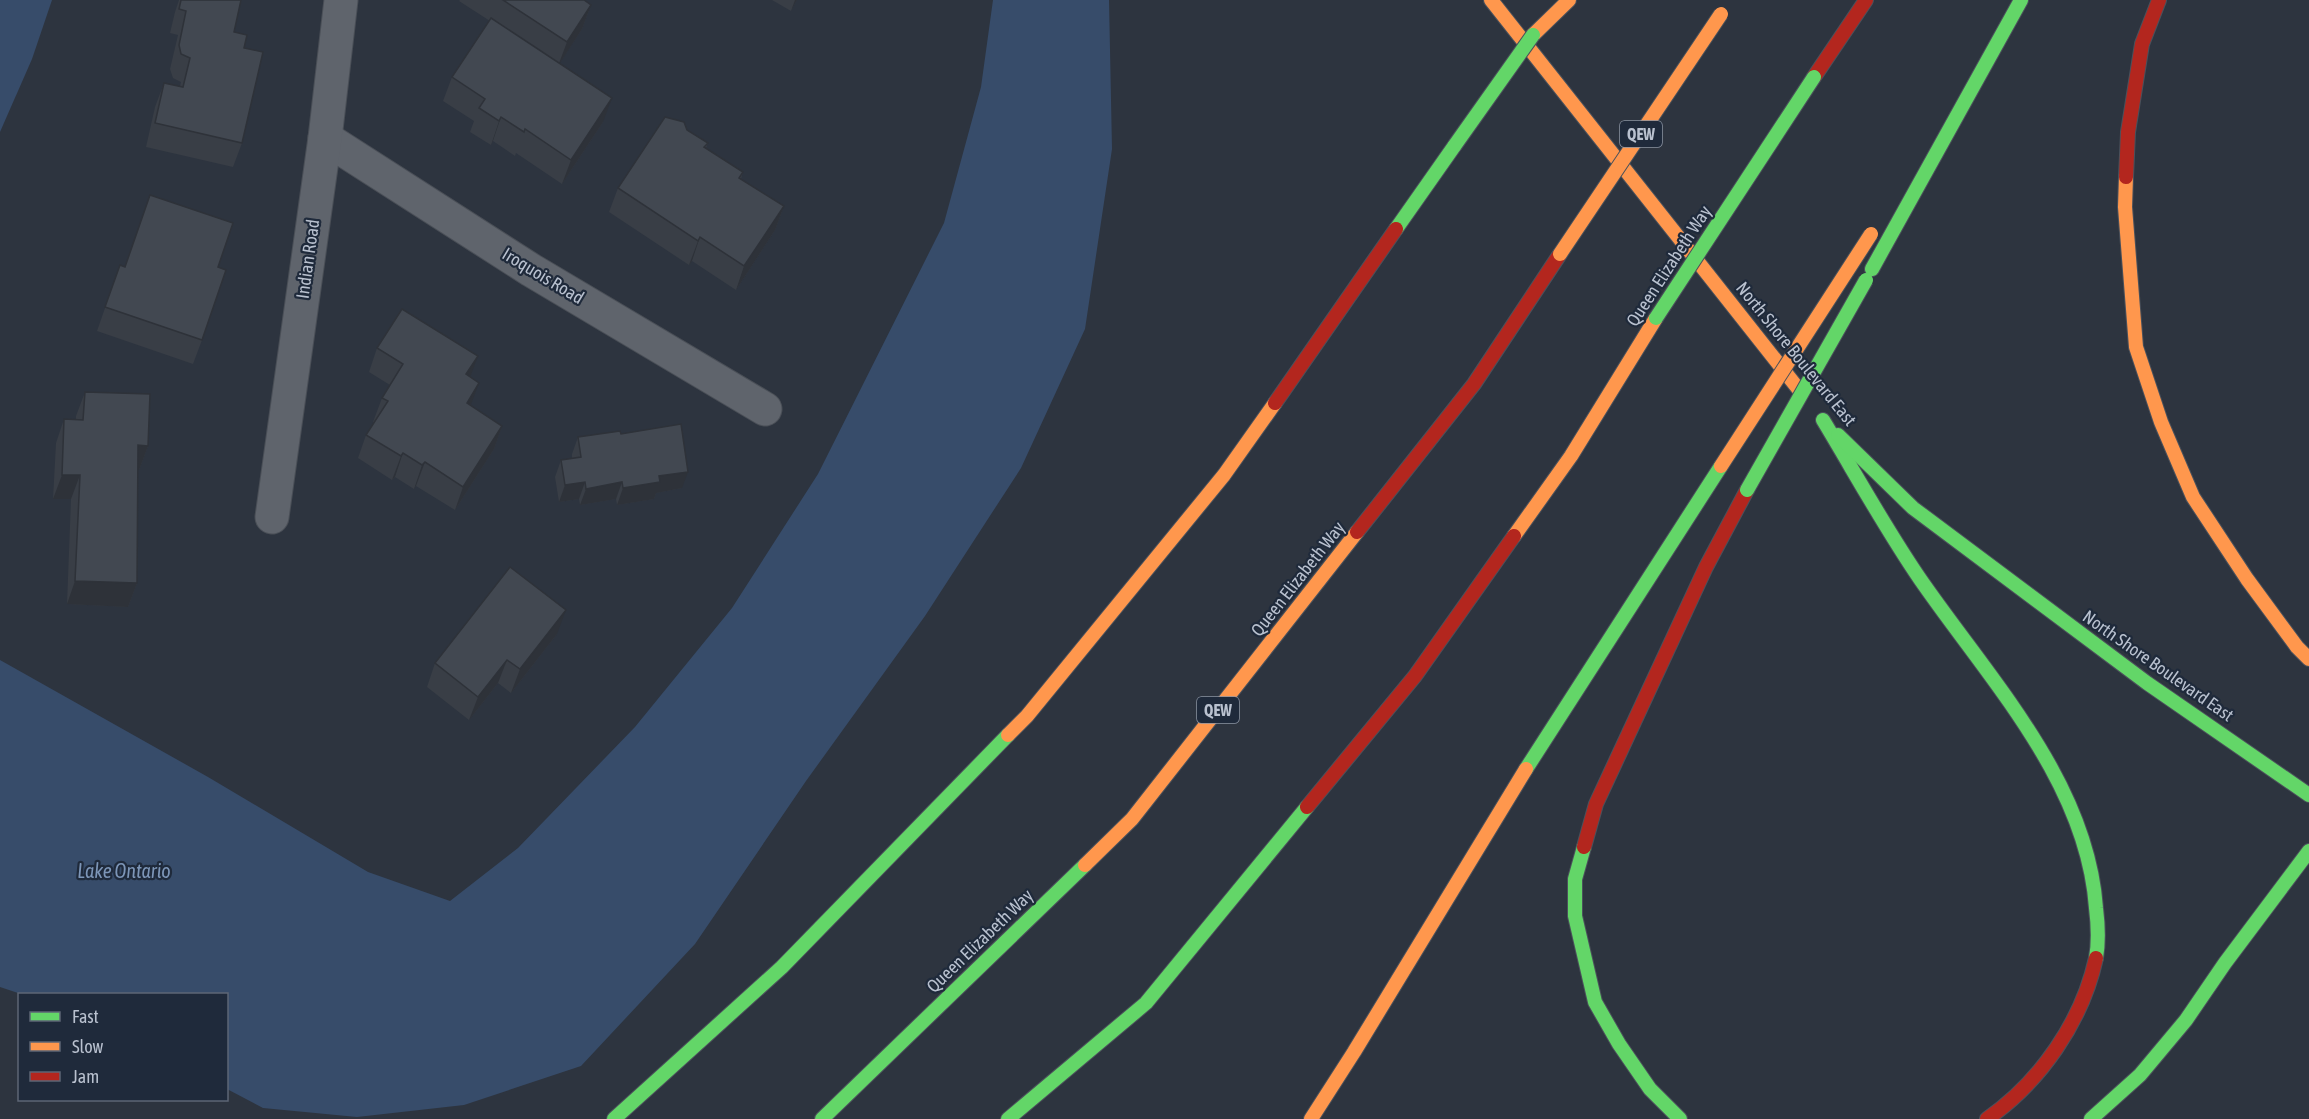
<svg xmlns="http://www.w3.org/2000/svg" width="2309" height="1119" font-family="'Asap Condensed',sans-serif">
  <style>
    .water { fill: #374c6a }
    .lines { fill: none; stroke-linecap: round; stroke-linejoin: round }
    .street-casing { stroke: #4a4f57; stroke-width: 35 }
    .fast-casing { stroke: #4b515b; stroke-width: 16 }
    .slow-casing { stroke: #4b515b; stroke-width: 16 }
    .jam-casing { stroke: #4b515b; stroke-width: 16 }
    .street { stroke: #5f646c; stroke-width: 33 }
    .fast { stroke: #63d668; stroke-width: 14 }
    .slow { stroke: #ff974d; stroke-width: 14 }
    .jam { stroke: #b3261e; stroke-width: 14 }
    .fast-bridge-casing { stroke: #4a515a; stroke-width: 16; stroke-linecap: butt }
    .slow-bridge-casing { stroke: #4a515a; stroke-width: 16; stroke-linecap: butt }
    .fast-bridge { stroke: #63d668; stroke-width: 14 }
    .slow-bridge { stroke: #ff974d; stroke-width: 14 }
    .wall { fill: #393e46 }
    .shaded-wall { fill: #2e3239 }
    .building { fill: #424851; stroke: #2e3239; stroke-width: 1.5 }
    .labels { text-anchor: middle; stroke-width: 4.5; stroke-linejoin: round; paint-order: stroke }
    .shield { fill: #1f2a3b; stroke: #8b94a3; stroke-width: 1.5 }
    .shield-label { font-size: 16px; font-weight: bold; fill: #b9c1cf }
    .street-label { font-size: 18px; fill: #b9c1cf; stroke: #1f2a3b }
    .water-label { font-size: 20px; font-style: italic; fill: #7d96b8; stroke: #1f2a3b }
  </style>
  <rect width="100%" height="100%" fill="#2d343f"/>
  <g class="water">
    <path d="M0 0H52L32 59 0 132Z"/>
    <path d="M993 0H1109L1112 149 1085 329 1021 468 925 616 806 781 695 944 581 1066 464 1105 357 1117 263 1108 227 1089 226 994H21L0 987V660L208 777 368 872 450 901 518 848 635 727 732 608 818 474 944 223 981 87Z"/>
  </g>
  <g class="lines">
    <defs>
      <g id="street">
        <path d="M325 138 531 270 765 409"/>
        <path d="M272 517 325 138 341 0"/>
      </g>
      <g id="fast">
        <path d="M1396 229 1455 145"/>
        <path d="M1872 269 2021 0"/>
        <path d="M1823 420C1855 473 1885 528 1920 579 1989 679 2087 781 2096 908 2098 924 2099 941 2096 958"/>
        <path d="M1838 435 1913 508 2147 683 2309 795"/>
        <path d="M1526 769 1721 466"/>
        <path d="M1584 847 1575 879V916L1595 1002 1619 1044 1650 1089 1680 1119"/>
        <path d="M614 1119 782 967 1008 735"/>
        <path d="M822 1119 1085 865"/>
        <path d="M1008 1119 1146 1003 1307 807"/>
        <path d="M2091 1119 2140 1075 2186 1020 2225 963 2309 851"/>
      </g>
      <g id="slow">
        <path d="M1491 0 1800 391"/>
        <path d="M1533 35 1569 0"/>
        <path d="M2126 177 2125 207 2136 347 2161 422 2193 497 2247 579 2297 647 2309 659"/>
        <path d="M1514 536 1571 456 1656 318"/>
        <path d="M1008 735 1027 716 1224 475 1275 403"/>
        <path d="M1085 865 1132 819 1357 532"/>
        <path d="M1311 1119 1354 1052 1526 769"/>
      </g>
      <g id="jam">
        <path d="M1814 77 1866 0"/>
        <path d="M2126 177 2128 132 2142 44 2159 0"/>
        <path d="M1275 403 1396 229"/>
        <path d="M1357 532 1474 384 1560 254"/>
        <path d="M1307 807 1415 676 1514 536"/>
        <path d="M1584 847 1596 804 1706 567 1747 490"/>
        <path d="M1987 1119C2040 1082 2082 1022 2096 958"/>
      </g>
    </defs>
    <use href="#street" class="street-casing"/>
    <use href="#fast" class="fast-casing"/>
    <use href="#slow" class="slow-casing"/>
    <use href="#jam" class="jam-casing"/>
    <use href="#street" class="street"/>
    <use href="#fast" class="fast"/>
    <use href="#slow" class="slow"/>
    <use href="#jam" class="jam"/>
    <defs>
      <g id="fast-bridge">
        <path d="M1455 145 1533 35"/>
        <path d="M1656 318 1814 77"/>
        <path d="M1747 490 1866 280"/>
      </g>
      <g id="slow-bridge">
        <path d="M1560 254 1721 14"/>
        <path d="M1721 466 1871 234"/>
      </g>
    </defs>
    <use href="#fast-bridge" class="fast-bridge-casing"/>
    <use href="#slow-bridge" class="slow-bridge-casing"/>
    <use href="#fast-bridge" class="fast-bridge"/>
    <use href="#slow-bridge" class="slow-bridge"/>
  </g>
  <g class="wall">
    <path d="M179 0H241L234 32 244 48 242 143 233 167 146 147 155 107 164 83 180 86 181 82 173 78 170 69 178 35 170 33 175 12Z"/>
    <path d="M460 0H584L591 5 582 29 559 64 603 122 562 184 516 153 515 156 493 141 491 145 470 132 474 121 443 101 452 77 490 21 459 1Z"/>
    <path d="M772 0H797L791 11Z"/>
    <path d="M687 130 708 143 706 148 743 172 741 179 784 206 775 230 736 290 692 261 689 265 609 212 618 188Z"/>
    <path d="M120 265 124 266 218 267 202 340 193 364 97 331Z"/>
    <path d="M377 348 470 377 471 406 502 426 494 449 455 510 416 486 414 489 395 477 392 480 358 458 366 435 374 422H373L382 398 390 385 369 372Z"/>
    <path d="M85 392 148 446 139 470H138L137 583 128 607 67 604 71 499H53L56 443 64 419 76 420V416Z"/>
    <path d="M621 434 682 488 656 493 654 499 617 505 616 499 580 505 579 499 559 502 555 477 561 460 572 458V454L578 437Z"/>
    <path d="M557 634 511 693 498 683 469 720 427 687 435 663Z"/>
  </g>
  <g class="shaded-wall">
    <path d="M795 0H797L791 11Z"/>
    <path d="M591 5 582 29 558 66 567 42Z"/>
    <path d="M612 98 603 122 562 184 571 160Z"/>
    <path d="M501 117 493 141 491 145 499 121Z"/>
    <path d="M784 206 775 230 736 290 744 266Z"/>
    <path d="M700 237 692 261 689 265 698 241Z"/>
    <path d="M478 356 469 380 466 374Z"/>
    <path d="M479 383 470 407 467 403Z"/>
    <path d="M502 426 494 449 455 510 463 487Z"/>
    <path d="M138 445 148 446 139 470 129 469Z"/>
    <path d="M403 453 395 477 392 480 401 456Z"/>
    <path d="M425 462 416 486 414 489 422 465Z"/>
    <path d="M688 472 682 488 656 493 654 499 617 505 623 488 659 476Z"/>
    <path d="M62 475H80L71 499H53Z"/>
    <path d="M585 482 579 499 559 502 565 485Z"/>
    <path d="M622 482 616 499 580 505 586 489Z"/>
    <path d="M75 581 137 583 128 607 67 604Z"/>
    <path d="M566 610 557 634 511 693 520 669Z"/>
    <path d="M507 660 498 683 469 720 478 697Z"/>
  </g>
  <g class="building">
    <path d="M181 0H241L234 32 247 35 244 48 263 52 242 143 155 123 164 83 183 87 190 58 181 54 179 45 186 11 179 9Z"/>
    <path d="M503 0H584L591 5 567 42Z"/>
    <path d="M491 18 612 98 571 160 525 129 524 132 501 117 499 121 479 108 485 99 452 77Z"/>
    <path d="M665 117 684 122 687 130 708 143 704 147 743 172 739 178 784 206 744 266 700 237 698 241 618 188Z"/>
    <path d="M150 195 233 223 218 267 226 270 202 340 105 307 120 265 125 267Z"/>
    <path d="M402 309 478 356 466 374 479 383 467 403 502 426 463 487 425 462 422 465 403 453 401 456 366 435 388 401 382 398 403 364 377 348Z"/>
    <path d="M85 392 150 394 148 446 138 445 137 583 75 581 80 475H62L64 419 83 420Z"/>
    <path d="M681 424 688 472 659 476 660 482 623 488 622 482 586 489 585 482 565 485 561 460 581 457 578 437 620 431 621 434Z"/>
    <path d="M510 567 566 610 520 669 507 660 478 697 435 663Z"/>
  </g>
  <g class="labels">
    <g class="shield">
      <rect x="1620" y="121" width="42" height="26" rx="4.5"/>
      <rect x="1197" y="697" width="42" height="26" rx="4.5"/>
    </g>
    <g class="shield-label">
      <text x="1641" y="140">QEW</text>
      <text x="1218" y="716">QEW</text>
    </g>
    <g class="street-label">
      <text transform="translate(308 259) rotate(-82)" y="6">Indian Road</text>
      <text transform="translate(1669 266) rotate(-57)" y="6">Queen Elizabeth Way</text>
      <text transform="translate(543 276) rotate(31)" y="6">Iroquois Road</text>
      <text transform="translate(1796 354) rotate(51)" y="6">North Shore Boulevard East</text>
      <text transform="translate(1298 579) rotate(-52)" y="6">Queen Elizabeth Way</text>
      <text transform="translate(2158 666) rotate(35)" y="6">North Shore Boulevard East</text>
      <text transform="translate(980 941) rotate(-44)" y="6">Queen Elizabeth Way</text>
    </g>
    <g class="water-label">
      <text x="124" y="878">Lake Ontario</text>
    </g>
  </g>
  <rect x="18" y="993" width="210" height="108" fill="#1f2a3b" stroke="#5d6676" stroke-width="1.5"/>
  <rect x="30" y="1012" width="30" height="9" fill="#63d668" stroke="#5d6676" stroke-width="1.5"/>
  <text x="72" y="1023" font-size="18" fill="#b9c1cf">Fast</text>
  <rect x="30" y="1042" width="30" height="9" fill="#ff974d" stroke="#5d6676" stroke-width="1.5"/>
  <text x="72" y="1053" font-size="18" fill="#b9c1cf">Slow</text>
  <rect x="30" y="1072" width="30" height="9" fill="#b3261e" stroke="#5d6676" stroke-width="1.5"/>
  <text x="72" y="1083" font-size="18" fill="#b9c1cf">Jam</text>
</svg>
